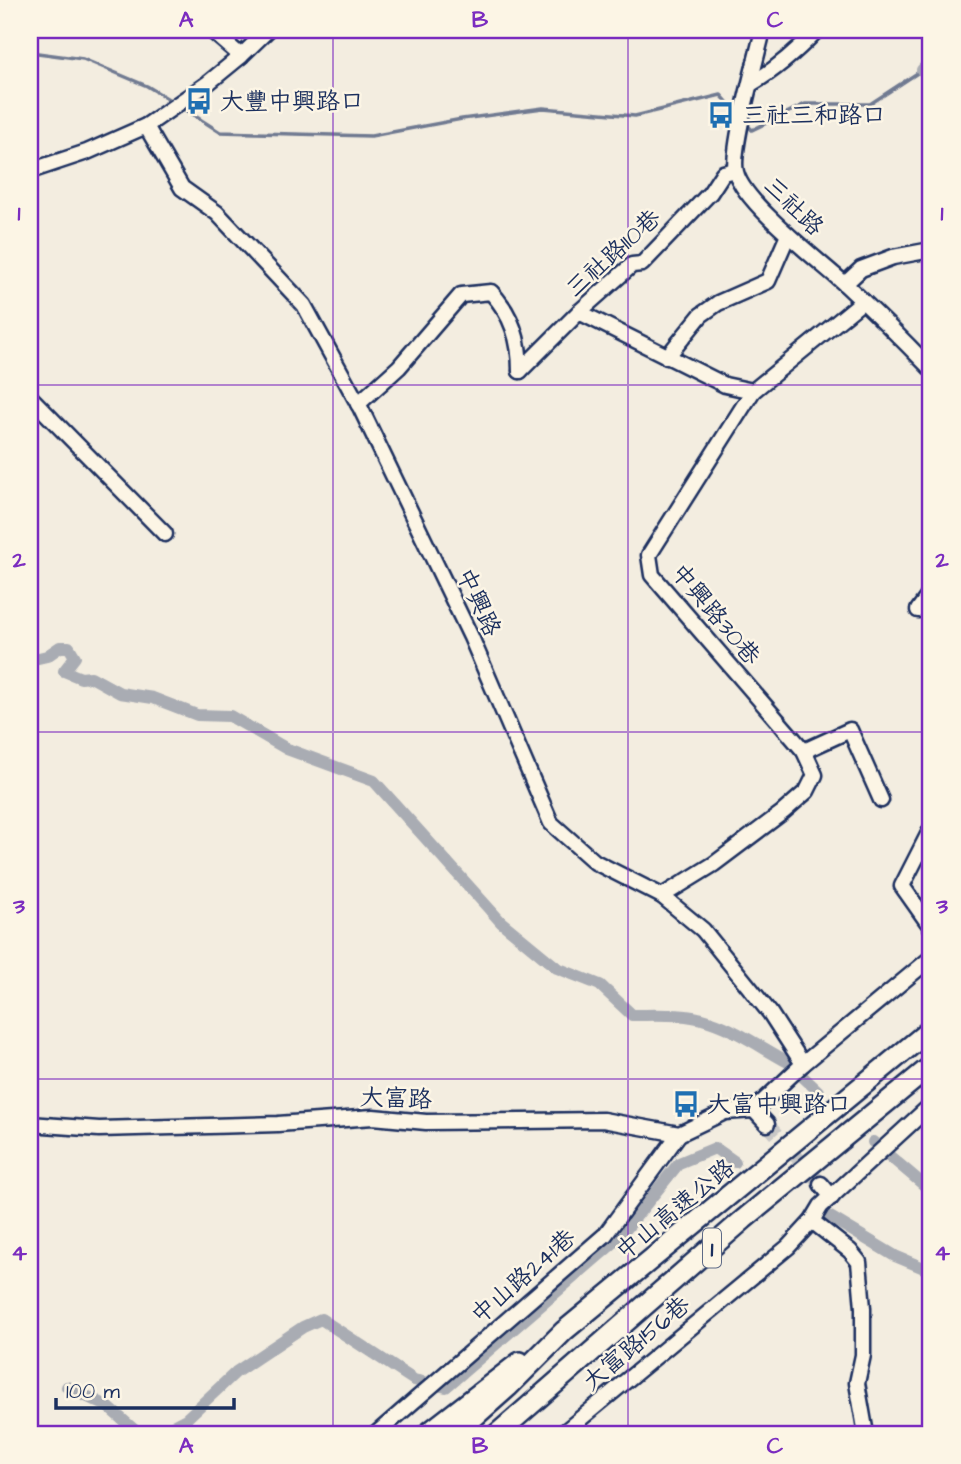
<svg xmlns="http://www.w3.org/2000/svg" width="961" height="1464" font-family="'Architects Daughter','LXGW WenKai TC',sans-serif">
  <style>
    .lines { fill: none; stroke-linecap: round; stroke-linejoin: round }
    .stream { stroke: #707a91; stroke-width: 3.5 }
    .canal { stroke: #a9acb3; stroke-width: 12 }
    .minor-tunnel { stroke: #c8c7c6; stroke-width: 14; stroke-dasharray: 14 7; stroke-linecap: butt }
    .minor-casing { stroke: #1b2f5e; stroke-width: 19 }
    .highway-casing { stroke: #1b2f5e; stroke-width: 24 }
    .minor { stroke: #fcf5e5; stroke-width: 14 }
    .highway { stroke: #fcf5e5; stroke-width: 19 }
    .grid { fill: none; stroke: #7b2cbf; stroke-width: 2; stroke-opacity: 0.55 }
    .labels { text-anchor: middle; stroke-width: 5; stroke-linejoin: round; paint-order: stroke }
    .shield { fill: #fcf5e5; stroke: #5e6a86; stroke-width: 2 }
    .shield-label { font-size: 23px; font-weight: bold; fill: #1b2f5e }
    .poi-label { font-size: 24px; fill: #1b2f5e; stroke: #fcf5e5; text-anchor: start }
    .street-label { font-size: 24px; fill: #1b2f5e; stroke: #fcf5e5 }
    .neatline { fill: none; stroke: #7b2cbf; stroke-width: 2.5 }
    .grid-label { font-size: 23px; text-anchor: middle; font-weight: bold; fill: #7b2cbf }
  </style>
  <rect width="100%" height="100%" fill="#f3ede0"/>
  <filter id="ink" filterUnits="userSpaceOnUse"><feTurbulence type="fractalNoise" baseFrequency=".0143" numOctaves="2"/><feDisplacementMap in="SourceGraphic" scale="14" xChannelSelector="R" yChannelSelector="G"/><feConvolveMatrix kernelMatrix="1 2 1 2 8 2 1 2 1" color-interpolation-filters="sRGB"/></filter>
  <g filter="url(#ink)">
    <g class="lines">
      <g class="stream">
        <path d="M30 52 83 59 147 86 175 103"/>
        <path d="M181 107 220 132 371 136 462 119 543 108 635 116 721 95 737 113"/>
        <path d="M745 122 752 130 805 104H870L922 70"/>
      </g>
      <g class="canal">
        <path d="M922 70 931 61"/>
        <path d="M30 660 47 656 60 647H69L75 657 64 671 81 678 91 677 120 693 153 698 197 715 230 716 287 749 374 781 501 922 557 968 600 985 632 1015C658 1015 684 1013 709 1021 737 1030 762 1048 788 1062"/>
        <path d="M801 1075 818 1091"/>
        <path d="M873 1142 931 1191"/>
        <path d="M830 1217 895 1256 931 1271"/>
        <path d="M67 1387 107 1406 139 1434"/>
        <path d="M157 1434 186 1419 236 1372 303 1327 321 1319 414 1380 446 1387 618 1239 679 1163 715 1148 735 1162"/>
      </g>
      <path class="minor-tunnel" d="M767 1124 821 1184"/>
      <defs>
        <g id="minor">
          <path d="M211 30 241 56"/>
          <path d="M763 30C757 57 730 151 736 172 743 203 821 262 847 286 876 313 904 341 931 369"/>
          <path d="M751 84C777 69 797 51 817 30"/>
          <path d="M146 126 182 188 217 213 304 305 361 409 471 637 551 823 595 862 662 896 703 930 770 1013 803 1064"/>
          <path d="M30 171 87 152 146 126 208 83 241 56 268 30"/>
          <path d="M845 284 861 269 893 257 931 250"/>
          <path d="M579 312 725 385 753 391"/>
          <path d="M667 357 701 315 718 303 768 281 788 235"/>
          <path d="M520 371 579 312 632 265 642 264 710 193 723 173 735 170"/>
          <path d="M30 397 165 534"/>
          <path d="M358 404 399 367 461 295 491 292C512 315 520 340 520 371"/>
          <path d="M918 610 931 592"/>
          <path d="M804 751 850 730 881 800"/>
          <path d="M931 829 902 886 931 927"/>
          <path d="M662 896 714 864 783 812 807 791 815 775 804 751 652 575 649 555 753 391 863 301"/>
          <path d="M754 1110 767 1124"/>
          <path d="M30 1124 99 1129 278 1124 373 1117 426 1122 603 1120 679 1134 725 1112 754 1110 803 1064 931 958"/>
          <path d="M821 1184 832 1197"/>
          <path d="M812 1221 850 1251 859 1262 863 1308V1355L857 1383 866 1434"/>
          <path d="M376 1434 605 1235 679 1134"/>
          <path d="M562 1434 788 1247 812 1221 821 1206 931 1105"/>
        </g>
        <g id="highway">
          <path d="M427 1434 520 1362"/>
          <path d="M455 1434 508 1387 564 1331 931 1029"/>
          <path d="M497 1434 744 1219 931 1066"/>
        </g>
      </defs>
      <use href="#minor" class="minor-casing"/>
      <use href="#highway" class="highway-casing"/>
      <use href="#minor" class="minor"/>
      <use href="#highway" class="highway"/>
    </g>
  </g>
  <path class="grid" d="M333 30V1434M628 30V1434M30 385H931M30 732H931M30 1079H931"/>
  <defs>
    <symbol id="bus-bare" viewBox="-9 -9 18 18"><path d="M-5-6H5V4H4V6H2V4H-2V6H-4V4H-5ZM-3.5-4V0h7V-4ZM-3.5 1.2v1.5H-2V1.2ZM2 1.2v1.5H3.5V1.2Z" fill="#1f6fb2" stroke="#fcf5e5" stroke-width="2.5" paint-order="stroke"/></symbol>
  </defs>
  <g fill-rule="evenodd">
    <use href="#bus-bare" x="180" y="82" width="38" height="38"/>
    <use href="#bus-bare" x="702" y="96" width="38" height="38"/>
    <use href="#bus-bare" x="667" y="1085" width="38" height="38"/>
  </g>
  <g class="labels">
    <rect class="shield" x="703" y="1228.5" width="18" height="39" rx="5"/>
    <g class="shield-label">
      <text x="712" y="1256">1</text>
    </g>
    <g class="poi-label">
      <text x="220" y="109">大豐中興路口</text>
      <text x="742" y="123">三社三和路口</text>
      <text x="707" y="1112">大富中興路口</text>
    </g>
    <g class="street-label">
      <text transform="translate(794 206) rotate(44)" y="8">三社路</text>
      <text transform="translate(613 253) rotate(-42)" y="8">三社路110巷</text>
      <text transform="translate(479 602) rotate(65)" y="8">中興路</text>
      <text transform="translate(716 614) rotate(50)" y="8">中興路30巷</text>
      <text transform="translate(396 1098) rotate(2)" y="8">大富路</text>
      <text transform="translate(675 1209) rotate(-39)" y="8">中山高速公路</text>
      <text transform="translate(523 1276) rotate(-41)" y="8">中山路241巷</text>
      <text transform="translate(636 1343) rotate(-40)" y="8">大富路156巷</text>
    </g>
  </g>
  <rect width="961" height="1464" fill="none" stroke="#fcf5e5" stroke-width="77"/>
  <path d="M56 1398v10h178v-10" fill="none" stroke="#1b2f5e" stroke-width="3.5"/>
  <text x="66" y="1398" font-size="21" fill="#1b2f5e" stroke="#fcf5e5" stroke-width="5" paint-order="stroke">100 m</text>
  <rect x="38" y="38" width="884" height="1388" class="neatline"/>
  <g class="grid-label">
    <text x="186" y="27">A</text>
    <text x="480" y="27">B</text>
    <text x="775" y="27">C</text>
    <text x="19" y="220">1</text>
    <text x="942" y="220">1</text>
    <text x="19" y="567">2</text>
    <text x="942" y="567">2</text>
    <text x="19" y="913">3</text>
    <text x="942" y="913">3</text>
    <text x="19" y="1260">4</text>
    <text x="942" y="1260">4</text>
    <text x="186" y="1453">A</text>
    <text x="480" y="1453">B</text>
    <text x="775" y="1453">C</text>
  </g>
</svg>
